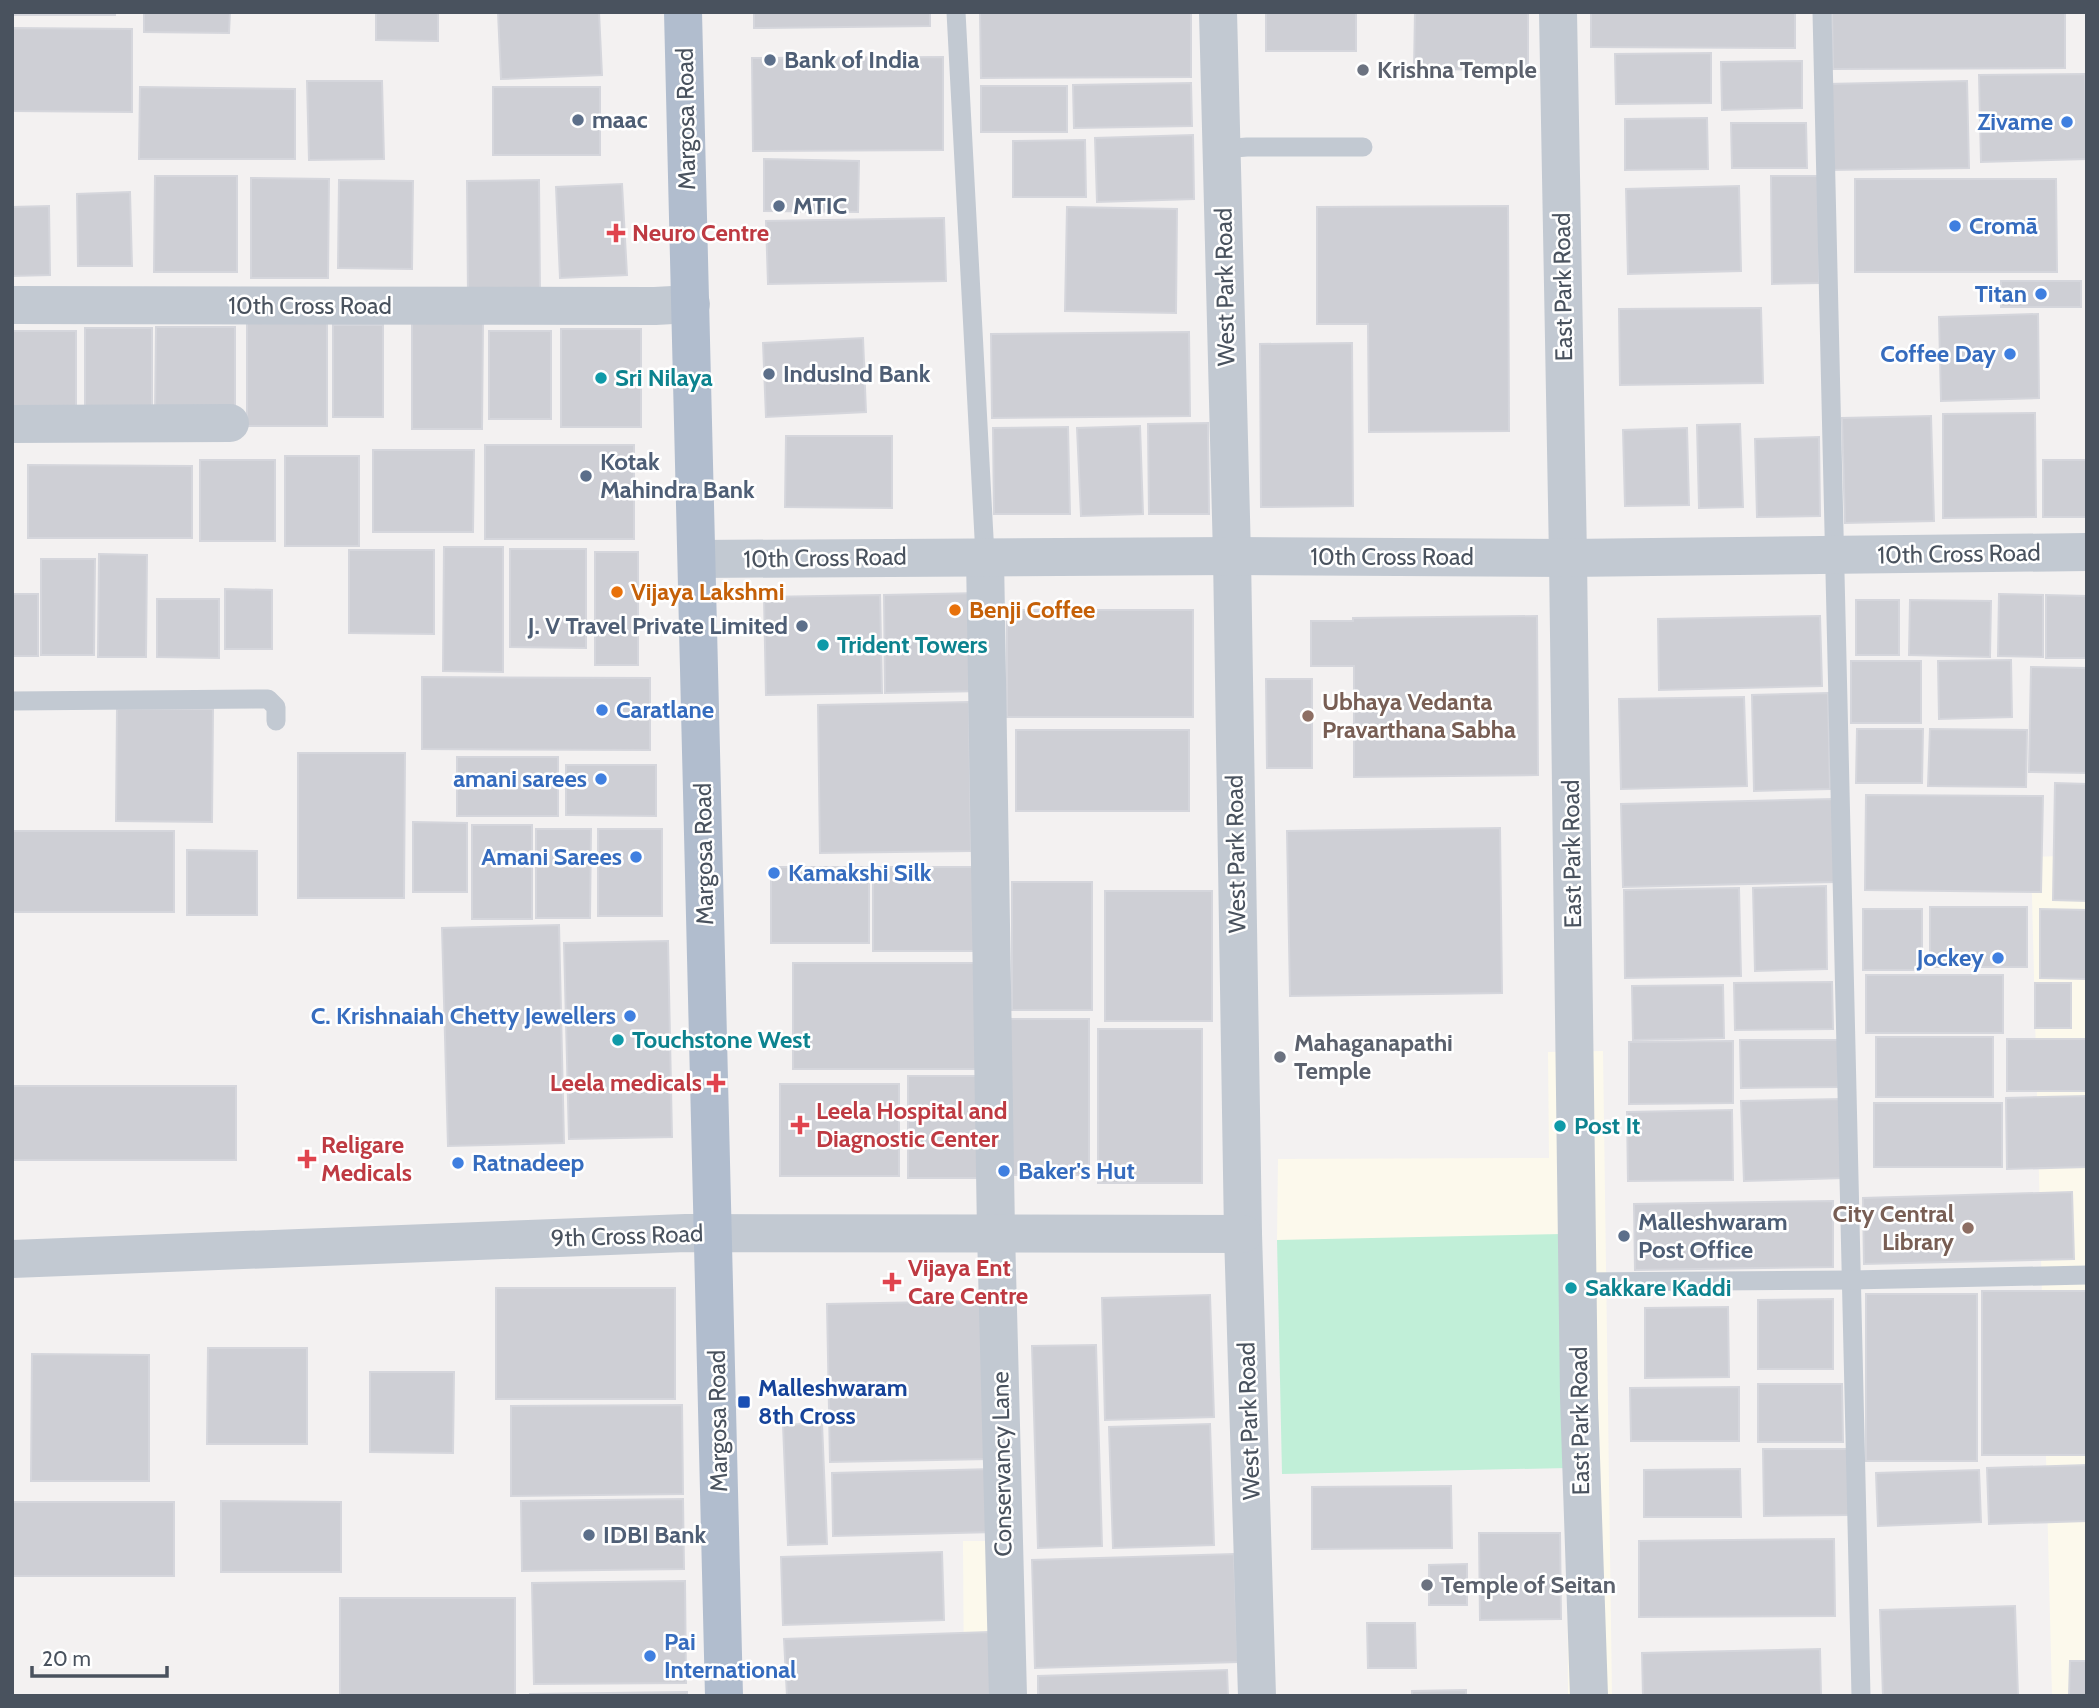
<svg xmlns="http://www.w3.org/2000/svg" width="2099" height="1708" font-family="Cabin,sans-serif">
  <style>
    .commercial { fill: #fcf9ec }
    .green { fill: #c1efd8 }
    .building { fill: #cecfd5; stroke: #d5d6dc; stroke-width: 2 }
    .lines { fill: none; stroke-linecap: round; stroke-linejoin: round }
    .lane { stroke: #c2c9d2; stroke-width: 19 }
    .street { stroke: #c2c9d2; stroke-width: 38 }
    .primary { stroke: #b1bdce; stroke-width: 38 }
    .service-dot { fill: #5c6f8a; stroke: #fff; stroke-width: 2.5 }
    .worship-dot { fill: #6b7280; stroke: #fff; stroke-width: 2.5 }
    .shop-dot { fill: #3f7fe0; stroke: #fff; stroke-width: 2.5 }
    .health-dot { fill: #e0444e; stroke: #fff; stroke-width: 2.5 }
    .culture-dot { fill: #0f9aa8; stroke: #fff; stroke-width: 2.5 }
    .food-dot { fill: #e8710a; stroke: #fff; stroke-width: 2.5 }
    .education-dot { fill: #8d6e63; stroke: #fff; stroke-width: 2.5 }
    .transit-dot { fill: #1a4fb4; stroke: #fff; stroke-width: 2.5 }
    .labels { text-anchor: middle; stroke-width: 5; stroke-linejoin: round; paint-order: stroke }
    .service-label { font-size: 24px; font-weight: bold; fill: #4e5e75; stroke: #fff; text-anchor: start }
    .worship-label { font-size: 24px; font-weight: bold; fill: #5b616d; stroke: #fff; text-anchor: start }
    .street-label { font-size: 24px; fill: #49525e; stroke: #fff }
    .shop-label { font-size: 24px; font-weight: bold; fill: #366cbe; stroke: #fff; text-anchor: end }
    .health-label { font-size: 24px; font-weight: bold; fill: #be3a42; stroke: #fff; text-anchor: start }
    .culture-label { font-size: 24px; font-weight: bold; fill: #0d838f; stroke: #fff; text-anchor: start }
    .food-label { font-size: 24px; font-weight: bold; fill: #c56008; stroke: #fff; text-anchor: start }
    .education-label { font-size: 24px; font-weight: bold; fill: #785e54; stroke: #fff; text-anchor: start }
    .transit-label { font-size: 24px; font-weight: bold; fill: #164399; stroke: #fff; text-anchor: start }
  </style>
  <rect width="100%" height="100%" fill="#f3f1f1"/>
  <g class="commercial">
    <path d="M2087 855V1696H2052L2031 857Z"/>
    <path d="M1603 1051 1612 1696H1568L1567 1468 1277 1240 1278 1159 1549 1158 1548 1052Z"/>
    <path d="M963 1541H1014L1021 1696H964Z"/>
  </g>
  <path class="green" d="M1562 1234 1567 1468 1282 1474 1277 1240Z"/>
  <g class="building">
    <rect x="12" y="12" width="103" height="3"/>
    <path d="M144 12H230L229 33 144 32Z"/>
    <path d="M376 12H438V41L376 40Z"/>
    <path d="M498 12H599L602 75 501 79Z"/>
    <path d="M754 12H930V26L754 28Z"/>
    <path d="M980 12H1191V77L981 78Z"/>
    <rect x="1266" y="12" width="90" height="39"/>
    <path d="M1415 12H1528V70L1414 69Z"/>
    <path d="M1591 12H1795V48L1591 47Z"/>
    <path d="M1832 12H2065V68L1833 69Z"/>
    <path d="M12 28 132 29V112L12 111Z"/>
    <path d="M1711 53V103L1616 104 1615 54Z"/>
    <path d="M943 57V150L753 151 752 58Z"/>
    <path d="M1802 61V108L1722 110 1721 62Z"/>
    <path d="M2085 74 2087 159 1981 162 1979 75Z"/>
    <path d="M307 81H382L384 159 309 160Z"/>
    <path d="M1967 81 1969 168 1829 170 1827 84Z"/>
    <path d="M1191 83 1192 126 1074 128 1073 85Z"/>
    <rect x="981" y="86" width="86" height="46"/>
    <path d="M140 87 295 89V159H139Z"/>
    <rect x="493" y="87" width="107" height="68"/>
    <path d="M1707 118 1708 169 1625 170V119Z"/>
    <path d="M1731 123H1806L1807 168H1732Z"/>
    <path d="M1193 135 1194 199 1097 202 1095 138Z"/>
    <path d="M1085 140 1086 197H1013V141Z"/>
    <path d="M764 159 859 161 858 212 764 211Z"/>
    <path d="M155 176H237V272H154Z"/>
    <path d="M1771 176H1819V283L1772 284Z"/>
    <path d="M251 178 329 179 328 278H251Z"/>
    <path d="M1855 179H2056L2057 272H1855Z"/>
    <path d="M339 180 413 181 412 269 338 268Z"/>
    <path d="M539 180 540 296H468L467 181Z"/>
    <path d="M622 184 627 275 560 278 556 187Z"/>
    <path d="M1739 186 1741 271 1628 274 1626 189Z"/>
    <path d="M130 192 132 266H78L77 194Z"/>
    <path d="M49 206 50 275 12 276V207Z"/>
    <path d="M1508 206 1509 431 1369 432 1368 324H1317V207Z"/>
    <path d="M1067 207 1177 209 1176 313 1065 311Z"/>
    <path d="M944 218 946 281 768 284 766 221Z"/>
    <rect x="2001" y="281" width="80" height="26"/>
    <path d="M1761 308 1763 383 1620 385 1619 309Z"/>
    <path d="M2038 314 2039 398 1941 401 1939 317Z"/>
    <rect x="247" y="322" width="80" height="104"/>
    <path d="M412 322H483L482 429H412Z"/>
    <rect x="333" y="325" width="50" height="92"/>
    <path d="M156 327H235V418L155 417Z"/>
    <rect x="85" y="328" width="67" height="91"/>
    <rect x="561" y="329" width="80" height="98"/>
    <rect x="12" y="331" width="64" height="87"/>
    <rect x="489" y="331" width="62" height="88"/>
    <path d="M1189 332 1190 416 992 418 991 334Z"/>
    <path d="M863 338 866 412 766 417 763 343Z"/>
    <path d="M1352 343 1353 506 1261 507 1260 344Z"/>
    <path d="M2035 413 2036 517 1943 518V414Z"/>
    <path d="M1931 416 1934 521 1845 523 1842 418Z"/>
    <path d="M1208 423 1209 514H1149L1148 424Z"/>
    <path d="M1740 424 1743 507 1699 508 1697 425Z"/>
    <path d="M1140 426 1143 514 1081 516 1077 428Z"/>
    <path d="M1068 427 1070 514H994L993 428Z"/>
    <path d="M1687 428 1689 505 1625 506 1623 430Z"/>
    <path d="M786 436H892V508L785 507Z"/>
    <path d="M1819 437 1820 516 1757 517 1755 439Z"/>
    <rect x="485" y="445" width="149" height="94"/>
    <path d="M373 450H474L473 532H373Z"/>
    <rect x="285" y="456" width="74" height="90"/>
    <rect x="200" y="460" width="75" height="81"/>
    <rect x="2043" y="460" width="44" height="57"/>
    <path d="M28 465 192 466V538H28Z"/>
    <path d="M444 547H503V672L443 671Z"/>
    <path d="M510 549H586V648L510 647Z"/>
    <path d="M349 550H434V634L349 633Z"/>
    <rect x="595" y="552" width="43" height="113"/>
    <path d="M99 554 147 555 146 657H98Z"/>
    <path d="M41 559H95L94 655H41Z"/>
    <path d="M225 589 272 590V649H225Z"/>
    <path d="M980 593 982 691 885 693 884 595Z"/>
    <rect x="12" y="594" width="26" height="62"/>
    <path d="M1999 594 2043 595V657L1998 656Z"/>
    <path d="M880 595 882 693 766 695 764 597Z"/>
    <path d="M2046 595 2087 596V658H2046Z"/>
    <path d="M157 599H219V658L157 657Z"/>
    <rect x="1856" y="600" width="43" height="55"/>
    <path d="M1910 600 1991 601 1990 657 1909 655Z"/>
    <rect x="1007" y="610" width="186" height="107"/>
    <path d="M1537 616 1538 775 1354 777V666H1311V621H1353V618Z"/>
    <path d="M1820 616 1822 686 1659 690 1658 619Z"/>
    <path d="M2011 660 2012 717 1939 719 1938 661Z"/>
    <rect x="1851" y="661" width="70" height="62"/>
    <path d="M2031 667 2087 668V773L2029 772Z"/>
    <path d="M422 677 650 678V750L422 749Z"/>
    <path d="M1266 679H1312V768H1267Z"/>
    <path d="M1828 693 1830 789 1754 791 1752 695Z"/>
    <path d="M1744 697 1747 786 1621 789 1619 699Z"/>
    <path d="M969 702 971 851 820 853 818 705Z"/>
    <path d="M117 709H213L212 822 116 821Z"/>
    <path d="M1857 729H1923L1922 783H1856Z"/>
    <path d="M1930 729 2027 730 2026 787 1928 786Z"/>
    <rect x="1016" y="730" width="173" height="81"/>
    <path d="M298 753H405L404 898H298Z"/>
    <rect x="457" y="757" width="101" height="59"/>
    <path d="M566 765H656V816L566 815Z"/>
    <path d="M2055 783 2087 784V901L2053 900Z"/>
    <path d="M1866 795 2043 796 2041 892 1865 890Z"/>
    <path d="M1833 799 1835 882 1623 887 1621 804Z"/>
    <path d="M413 822 467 823V892H413Z"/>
    <rect x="472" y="825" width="60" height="94"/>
    <path d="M1500 828 1502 993 1290 996 1287 831Z"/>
    <path d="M536 829H591L590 918H536Z"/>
    <rect x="598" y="829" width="64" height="87"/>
    <rect x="12" y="831" width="162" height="81"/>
    <path d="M187 850 257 851V915H187Z"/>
    <rect x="771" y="867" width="98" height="76"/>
    <rect x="873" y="867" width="111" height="84"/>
    <rect x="1012" y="882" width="80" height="128"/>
    <path d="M1826 886 1827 969 1755 971 1753 888Z"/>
    <path d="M1739 888 1741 976 1625 978 1624 890Z"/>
    <rect x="1105" y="891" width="107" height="130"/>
    <rect x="1930" y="907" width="97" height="60"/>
    <rect x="1863" y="909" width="59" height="61"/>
    <path d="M2040 909 2087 910V979L2040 978Z"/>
    <path d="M559 925 564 1143 448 1146 442 928Z"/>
    <path d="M668 941 672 1137 569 1139 564 943Z"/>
    <rect x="793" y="963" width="185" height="106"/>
    <rect x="1866" y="975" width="137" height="58"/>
    <path d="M1832 982 1833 1029 1735 1030 1734 983Z"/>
    <rect x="2035" y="983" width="36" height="45"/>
    <path d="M1723 985 1724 1038 1633 1040 1632 986Z"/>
    <rect x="1007" y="1019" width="82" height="156"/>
    <rect x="1098" y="1029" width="104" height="154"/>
    <rect x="1876" y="1037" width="117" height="60"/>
    <rect x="2007" y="1039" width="80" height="52"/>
    <path d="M1740 1040H1838V1087L1741 1088Z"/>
    <path d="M1733 1041V1103L1629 1104V1042Z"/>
    <rect x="908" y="1076" width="73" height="102"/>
    <rect x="780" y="1084" width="119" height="92"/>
    <rect x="13" y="1086" width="223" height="74"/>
    <path d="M2087 1096V1167L2007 1169 2006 1098Z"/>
    <path d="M1841 1099 1843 1178 1744 1181 1741 1101Z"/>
    <rect x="1874" y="1103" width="128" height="64"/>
    <path d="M1732 1110 1733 1180 1628 1181 1627 1112Z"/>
    <path d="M2072 1192 2074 1259 1864 1264 1863 1198Z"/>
    <path d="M1833 1201V1267L1635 1270 1634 1204Z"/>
    <rect x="496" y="1288" width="179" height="111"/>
    <rect x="1982" y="1291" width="105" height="164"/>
    <rect x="1866" y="1294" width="111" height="167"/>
    <path d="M1210 1295 1214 1417 1105 1420 1102 1298Z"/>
    <path d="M1833 1299V1369H1758V1300Z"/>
    <path d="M986 1301 989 1459 830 1462 827 1304Z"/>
    <path d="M1728 1307 1729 1377 1645 1378V1308Z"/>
    <path d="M1096 1345 1102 1546 1038 1548 1032 1346Z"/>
    <path d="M208 1348H307V1444H207Z"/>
    <path d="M32 1354 149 1355V1481H31Z"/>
    <path d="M370 1372H454L453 1453 370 1452Z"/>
    <path d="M1758 1384H1842L1843 1442H1758Z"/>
    <path d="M1739 1387V1441H1631L1630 1388Z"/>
    <path d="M682 1405 683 1494 511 1496V1406Z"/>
    <path d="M822 1423 827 1544 788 1545 783 1425Z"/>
    <path d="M1210 1424 1214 1545 1113 1548 1109 1427Z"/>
    <path d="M1763 1449H1849V1515L1764 1516Z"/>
    <path d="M2087 1465V1521L1989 1524 1987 1468Z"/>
    <path d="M993 1469 995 1532 833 1536 832 1473Z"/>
    <path d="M1740 1469 1741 1517H1644V1470Z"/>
    <path d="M1979 1470 1981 1522 1878 1526 1876 1473Z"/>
    <path d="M1451 1486 1452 1548 1312 1549V1487Z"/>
    <path d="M683 1499 684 1569 522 1571 521 1501Z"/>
    <path d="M221 1501 341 1502V1572H221Z"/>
    <rect x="12" y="1502" width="162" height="74"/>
    <path d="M1479 1533H1560L1561 1619 1480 1620Z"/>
    <path d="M1834 1539 1835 1616 1639 1617V1541Z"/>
    <path d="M942 1552 944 1620 783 1625 781 1557Z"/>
    <path d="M1234 1554 1238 1662 1035 1668 1032 1560Z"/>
    <path d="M1467 1564V1605H1429V1565Z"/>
    <path d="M685 1581 686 1683 534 1684 532 1583Z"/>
    <rect x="340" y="1598" width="175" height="98"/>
    <path d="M2015 1606 2018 1696H1883L1880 1610Z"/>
    <path d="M1367 1623H1415L1416 1668H1368Z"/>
    <path d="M989 1632 991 1696H787L784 1639Z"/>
    <path d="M1820 1649 1821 1696H1643L1642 1653Z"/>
    <path d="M2070 1661H2087V1696H2069Z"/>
    <path d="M1227 1670 1228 1696H1038V1676Z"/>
    <path d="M1466 1690V1696H1412V1691Z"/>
    <path d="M687 1692V1696H530V1694Z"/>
  </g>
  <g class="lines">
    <g class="lane">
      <path d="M956 12 985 556"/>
      <path d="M1822 12 1861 1696"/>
      <path d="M1222 149 1247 147H1363"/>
      <path d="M12 701 268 699 276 707V721"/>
      <path d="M1578 1282 1851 1280 2087 1275"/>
    </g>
    <g class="street">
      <path d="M1218 12 1232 556 1243 1234 1257 1696"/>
      <path d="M1558 12 1568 558 1579 1398 1589 1696"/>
      <path d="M12 305 655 306 691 304"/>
      <path d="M12 424 230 423"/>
      <path d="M985 556 996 1232 1008 1696"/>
      <path d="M697 559 1232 556 1568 558 2087 552"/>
      <path d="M12 1259 686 1233 1243 1234"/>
    </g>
    <path class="primary" d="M683 12 724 1696"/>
  </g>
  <g class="service-dot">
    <circle cx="770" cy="60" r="7"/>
    <circle cx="578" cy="120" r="7"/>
    <circle cx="779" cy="206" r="7"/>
    <circle cx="769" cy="374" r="7"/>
    <circle cx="586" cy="476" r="7"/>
    <circle cx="802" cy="626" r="7"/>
    <circle cx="1624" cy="1236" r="7"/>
    <circle cx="589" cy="1535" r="7"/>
  </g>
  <g class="worship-dot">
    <circle cx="1363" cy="70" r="7"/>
    <circle cx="1280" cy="1057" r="7"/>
    <circle cx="1427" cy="1585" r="7"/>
  </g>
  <g class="shop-dot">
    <circle cx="2067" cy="122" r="7"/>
    <circle cx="1955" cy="226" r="7"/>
    <circle cx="2041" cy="294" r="7"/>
    <circle cx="2010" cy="354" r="7"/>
    <circle cx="602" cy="710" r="7"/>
    <circle cx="601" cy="779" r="7"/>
    <circle cx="636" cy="857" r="7"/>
    <circle cx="774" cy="873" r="7"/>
    <circle cx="1998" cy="958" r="7"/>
    <circle cx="630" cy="1016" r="7"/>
    <circle cx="458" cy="1163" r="7"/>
    <circle cx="1004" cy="1171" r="7"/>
    <circle cx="650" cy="1656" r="7"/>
  </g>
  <g class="health-dot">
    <path d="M612.5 222.5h7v7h7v7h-7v7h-7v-7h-7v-7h7z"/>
    <path d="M712.5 1072.5h7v7h7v7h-7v7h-7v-7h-7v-7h7z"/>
    <path d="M796.5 1114.5h7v7h7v7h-7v7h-7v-7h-7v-7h7z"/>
    <path d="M303.5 1148.5h7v7h7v7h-7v7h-7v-7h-7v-7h7z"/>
    <path d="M888.5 1271.5h7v7h7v7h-7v7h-7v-7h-7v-7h7z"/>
  </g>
  <g class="culture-dot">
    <circle cx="601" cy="378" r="7"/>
    <circle cx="823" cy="645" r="7"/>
    <circle cx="618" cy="1040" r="7"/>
    <circle cx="1560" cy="1126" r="7"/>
    <circle cx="1571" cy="1288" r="7"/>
  </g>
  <g class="food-dot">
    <circle cx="617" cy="592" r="7"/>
    <circle cx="955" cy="610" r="7"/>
  </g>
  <g class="education-dot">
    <circle cx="1308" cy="716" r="7"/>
    <circle cx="1968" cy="1228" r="7"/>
  </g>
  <rect class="transit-dot" x="737" y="1395" width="14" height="14" rx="3.5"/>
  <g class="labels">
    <g class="service-label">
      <text x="784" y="68">Bank of India</text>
      <text x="592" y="128">maac</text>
      <text x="793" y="214">MTIC</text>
      <text x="783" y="382">IndusInd Bank</text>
      <text x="600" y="470">Kotak<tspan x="600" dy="28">Mahindra Bank</tspan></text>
      <text x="788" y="634" text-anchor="end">J. V Travel Private Limited</text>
      <text x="1638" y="1230">Malleshwaram<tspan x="1638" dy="28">Post Office</tspan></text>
      <text x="603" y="1543">IDBI Bank</text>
    </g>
    <g class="worship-label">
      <text x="1377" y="78">Krishna Temple</text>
      <text x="1294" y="1051">Mahaganapathi<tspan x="1294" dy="28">Temple</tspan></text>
      <text x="1441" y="1593">Temple of Seitan</text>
    </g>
    <g class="street-label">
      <text transform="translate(686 119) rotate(-91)" y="8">Margosa Road</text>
      <text transform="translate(1225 287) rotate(-91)" y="8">West Park Road</text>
      <text transform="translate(1563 287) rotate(-91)" y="8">East Park Road</text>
      <text x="310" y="314">10th Cross Road</text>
      <text transform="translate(1959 554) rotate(-1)" y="8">10th Cross Road</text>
      <text x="1392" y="565">10th Cross Road</text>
      <text transform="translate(825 558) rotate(-1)" y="8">10th Cross Road</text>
      <text transform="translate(704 854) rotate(-91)" y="8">Margosa Road</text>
      <text transform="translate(1236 854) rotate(-91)" y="8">West Park Road</text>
      <text transform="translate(1572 854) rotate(-91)" y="8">East Park Road</text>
      <text transform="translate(627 1236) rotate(-2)" y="8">9th Cross Road</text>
      <text transform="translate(718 1421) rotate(-91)" y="8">Margosa Road</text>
      <text transform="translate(1249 1421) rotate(-92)" y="8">West Park Road</text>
      <text transform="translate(1580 1421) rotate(-91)" y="8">East Park Road</text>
      <text transform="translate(1002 1464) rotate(-91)" y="8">Conservancy Lane</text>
    </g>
    <g class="shop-label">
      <text x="2053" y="130">Zivame</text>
      <text x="1969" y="234" text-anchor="start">Cromā</text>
      <text x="2027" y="302">Titan</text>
      <text x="1996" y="362">Coffee Day</text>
      <text x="616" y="718" text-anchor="start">Caratlane</text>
      <text x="587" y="787">amani sarees</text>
      <text x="622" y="865">Amani Sarees</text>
      <text x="788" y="881" text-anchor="start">Kamakshi Silk</text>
      <text x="1984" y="966">Jockey</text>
      <text x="616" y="1024">C. Krishnaiah Chetty Jewellers</text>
      <text x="472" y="1171" text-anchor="start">Ratnadeep</text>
      <text x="1018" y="1179" text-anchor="start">Baker's Hut</text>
      <text x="664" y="1650" text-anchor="start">Pai<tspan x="664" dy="28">International</tspan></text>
    </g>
    <g class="health-label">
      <text x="632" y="241">Neuro Centre</text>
      <text x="702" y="1091" text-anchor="end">Leela medicals</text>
      <text x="816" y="1119">Leela Hospital and<tspan x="816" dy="28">Diagnostic Center</tspan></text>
      <text x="321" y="1153">Religare<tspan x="321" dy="28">Medicals</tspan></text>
      <text x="908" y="1276">Vijaya Ent<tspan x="908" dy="28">Care Centre</tspan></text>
    </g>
    <g class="culture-label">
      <text x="615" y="386">Sri Nilaya</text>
      <text x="837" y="653">Trident Towers</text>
      <text x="632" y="1048">Touchstone West</text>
      <text x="1574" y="1134">Post It</text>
      <text x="1585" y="1296">Sakkare Kaddi</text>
    </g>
    <g class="food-label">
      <text x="631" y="600">Vijaya Lakshmi</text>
      <text x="969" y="618">Benji Coffee</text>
    </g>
    <g class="education-label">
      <text x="1322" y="710">Ubhaya Vedanta<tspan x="1322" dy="28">Pravarthana Sabha</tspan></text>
      <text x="1954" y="1222" text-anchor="end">City Central<tspan x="1954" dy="28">Library</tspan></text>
    </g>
    <g class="transit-label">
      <text x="758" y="1396">Malleshwaram<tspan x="758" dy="28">8th Cross</tspan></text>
    </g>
  </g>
  <rect width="2099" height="1708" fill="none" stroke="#49525e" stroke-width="28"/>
  <path d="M32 1666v10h135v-10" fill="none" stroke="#49525e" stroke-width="3.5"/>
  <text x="42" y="1666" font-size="21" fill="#49525e" stroke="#ffffff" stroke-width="5" paint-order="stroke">20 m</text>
</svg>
